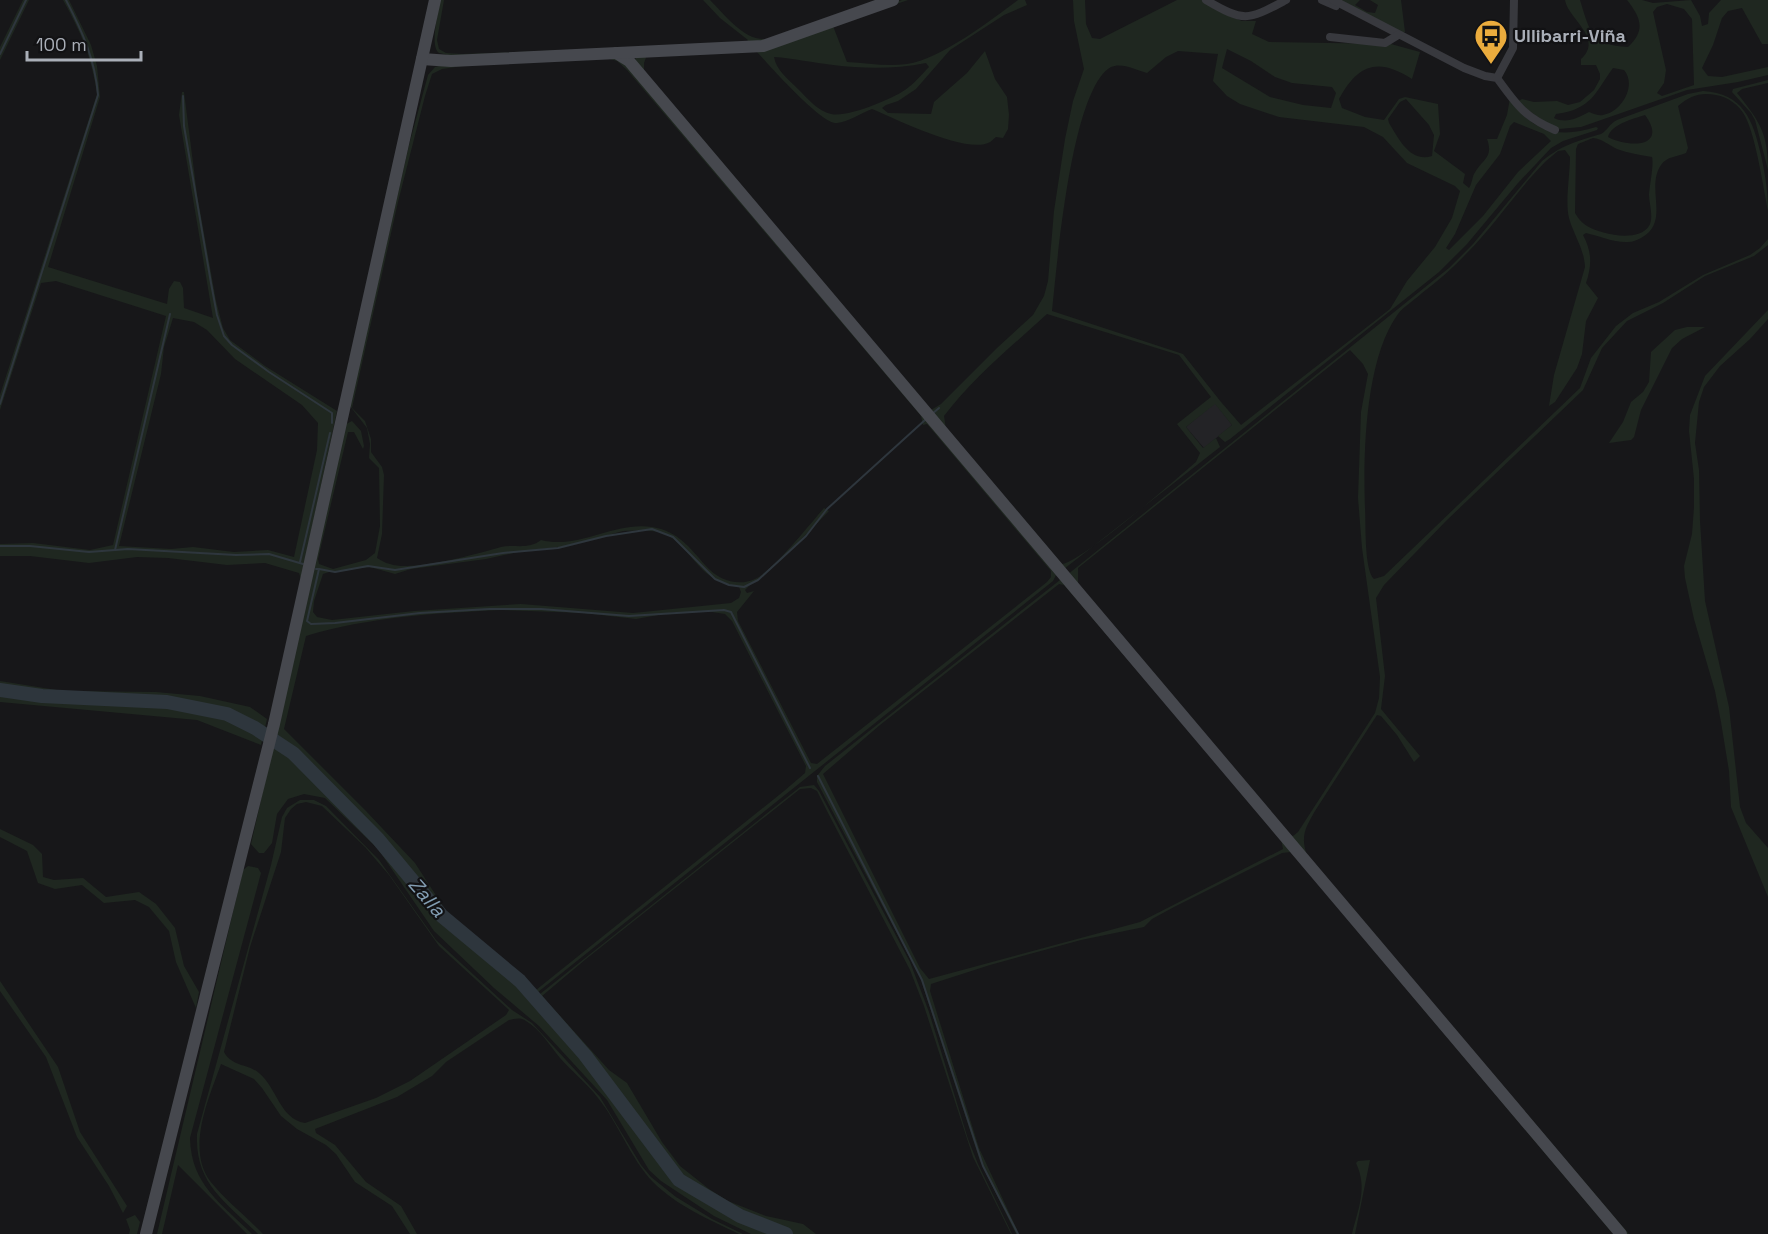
<svg xmlns="http://www.w3.org/2000/svg" width="1768" height="1234" font-family="'Space Grotesk',sans-serif">
  <style>
    .built { fill: #232326 }
    .green { fill: #1f2720; fill-rule: evenodd }
    .lines { fill: none; stroke-linecap: round; stroke-linejoin: round }
    .stream { stroke: #2e363d; stroke-width: 2 }
    .river { stroke: #2e363d; stroke-width: 14 }
    .street { stroke: #38393e; stroke-width: 8 }
    .secondary { stroke: #46484e; stroke-width: 12 }
    .labels { text-anchor: middle; stroke-width: 4.5; stroke-linejoin: round; paint-order: stroke }
    .poi-label { font-size: 18px; font-weight: bold; fill: #aaafb8; stroke: #121214; text-anchor: start }
    .water-label { font-size: 20px; font-style: italic; fill: #829db2; stroke: #121214 }
  </style>
  <rect width="100%" height="100%" fill="#171719"/>
  <path class="built" d="M1215 403 1232 425 1204 448 1186 427Z"/>
  <g class="green">
    <path d="M23 0H29L0 60V47Z"/>
    <path d="M63 0H69L91 45 97 66 100 97 48 267 167 304 169 289 174 281 180 282 183 288 184 308 213 318 179 115 182 92H184L197 194 216 301 223 328 230 340 265 366 337 411 301 579 299 573 265 563 227 565 168 558 137 557 89 563 30 556H0V544L33 543 90 550 113 545 166 316 56 281 41 283 0 410V395L97 94C92 58 81 32 63 0ZM173 318 194 322 207 330 235 359 302 405 318 423 317 450 294 557 268 550 234 552 193 547 171 549 119 546 161 374 164 347Z"/>
    <path d="M440 0H444L437 40 439 49 446 53 462 54 745 43 748 40 720 18 703 0H710C724 14 744 41 766 39L760 42 449 56C448 55 440 53 439 53 429 46 439 11 440 0Z"/>
    <path d="M902 0H908L833 26 847 62C867 63 887 67 907 64 941 59 991 20 1018 0H1025L1027 5 1004 15 950 50 916 89 898 101 886 105 882 108 888 113 931 114 934 102 967 73 985 51 995 79 1007 97 1009 115 1008 129 1003 138 996 137C993 139 991 142 988 143 964 153 896 119 872 109 861 113 848 122 837 123 822 125 769 65 757 52L749 50 647 55 644 63V73L931 410 941 404 997 348 1033 315 1044 296 1048 281 1054 211 1065 139 1073 101 1084 69 1074 21 1073 0H1085L1086 24 1092 38 1100 39 1177 0H1205L1227 15 1242 21H1256L1252 34 1269 42 1391 44 1420 52 1412 79C1378 57 1358 64 1339 99L1342 108 1365 117 1384 120 1399 99 1405 97 1438 104 1440 134 1434 151 1465 174 1463 183 1469 188C1472 184 1472 178 1474 174 1482 159 1494 158 1487 139H1497L1507 115 1510 98C1531 132 1559 139 1596 127L1598 128 1597 130 1563 141 1551 148 1518 183 1467 244 1439 272 1230 439 1225 442 1218 436 1232 425 1215 404 1186 427 1203 448 1216 438 1220 447 1064 569 1060 568 635 64 636 56 641 54 743 49 769 46ZM1227 49 1251 61 1275 77 1292 83 1332 87 1336 93 1331 108 1303 105 1270 97 1222 68ZM1178 51 1218 54 1213 81 1227 96 1240 104 1279 117 1364 127 1383 137 1407 163 1455 186 1460 191 1452 218 1435 247 1407 281 1390 309 1241 425 1221 402 1183 354 1052 311C1057 265 1071 89 1111 67 1121 62 1137 70 1147 73L1166 57ZM774 57C793 58 814 63 833 65 865 69 895 69 926 63L929 67C921 75 914 84 905 90 892 99 847 118 831 114 818 111 808 99 798 89 789 80 776 70 774 57ZM1406 99 1429 125 1434 135 1432 156C1410 163 1399 139 1389 123L1388 119 1400 102ZM1514 122 1544 134 1551 141 1518 172 1483 216 1449 250 1446 248 1455 234 1476 185 1500 154 1510 126ZM1047 314 1179 355 1211 397 1177 424 1200 453 1196 462C1175 480 1083 561 1062 564L946 429 944 416C974 377 1011 347 1047 314Z"/>
    <path d="M1340 0H1360L1355 5 1367 12 1375 13 1378 5 1370 0H1401L1405 32 1401 33Z"/>
    <path d="M1565 0H1580C1590 32 1591 45 1628 47 1646 30 1641 18 1627 0H1642L1653 3 1691 0 1700 16 1702 26 1708 24 1709 13 1721 0H1768V44H1762L1742 8 1728 11 1722 18 1713 45 1702 68 1708 76 1722 77 1768 67V75L1738 82 1687 90 1581 127 1559 129 1550 126 1517 102 1522 99 1534 102 1557 101 1568 105 1580 102 1594 90 1600 79V74L1596 65H1581V59C1604 38 1568 19 1565 0ZM1667 4 1684 9 1692 19 1694 85 1662 96 1657 93 1664 83 1666 70 1653 12 1657 7ZM1613 68 1624 70C1637 85 1622 112 1603 115 1599 116 1594 114 1589 112 1578 118 1566 124 1554 118L1556 114C1592 109 1594 94 1613 68Z"/>
    <path d="M610 55 628 65 1056 575 1053 581 538 992 540 994 800 787 814 785 819 791 910 962 929 1012 968 1139 978 1164 1012 1234H1011L973 1157 924 1006 910 970 827 811 817 791 811 788 800 789 586 959 542 996 609 1070 627 1083 662 1142 680 1166 709 1189 728 1201 766 1216 803 1224 816 1234H751L714 1216 661 1181 649 1170 607 1100 539 1026 494 988 434 931 378 849 325 798 304 794 288 799 277 814 272 843 264 853H259L251 844 346 424 352 421 361 431 364 446 363 449 354 432H348L318 559 319 564 333 569 366 560 375 553 380 526 379 468 369 458 370 444 367 428 350 406 409 145 428 75 435 67 444 65ZM606 58 617 61 627 70 921 416 923 425 927 424 1051 571V577L1047 582 817 764 811 763 738 621 737 612 754 591 747 593 745 590C753 581 765 574 774 566 793 548 811 529 829 511L824 508C810 524 773 571 755 579 738 587 718 580 706 566 690 548 678 531 652 527 614 521 578 550 541 540 529 550 514 544 501 547 476 554 413 572 390 564 385 563 381 560 377 558L382 534 384 475 382 467 371 452V439L365 421 352 408 398 202 425 96 432 74 442 69 477 64ZM623 531C636 531 652 529 665 534 684 543 693 563 709 575 718 582 729 585 739 587L741 592 739 598 731 603 633 613 521 604 414 611 332 620 317 617 313 612 314 601 323 574 329 572 370 567 395 574 411 569 486 559 523 551 568 546ZM501 610 584 613 636 619 675 612H712L725 614 732 621 806 766 805 773 784 791 536 990 515 970 469 939 450 917 415 863 366 811 284 729 306 636C369 617 435 613 501 610Z"/>
    <path d="M1768 80V83L1742 89 1737 93C1759 121 1768 132 1768 170L1755 120 1751 113 1732 92 1733 89Z"/>
    <path d="M1703 91C1743 93 1753 120 1761 155 1765 174 1768 191 1768 211 1763 186 1756 137 1745 116 1739 105 1728 97 1716 95 1700 92 1690 96 1678 106L1688 148 1686 153C1677 157 1667 156 1661 165 1645 188 1671 222 1641 238 1637 240 1633 242 1628 242 1615 243 1599 236 1586 233L1583 235C1592 252 1592 265 1586 283L1598 298 1586 321 1582 354 1577 368 1555 402 1549 406 1554 375 1585 267C1584 248 1574 236 1569 218 1565 203 1570 174 1570 157L1565 150 1558 151 1546 161C1517 190 1495 225 1466 254 1453 268 1438 281 1422 293 1415 300 1404 306 1398 314 1365 359 1363 454 1365 508 1366 524 1364 570 1374 579L1384 576 1580 388 1591 358 1616 326 1633 313 1659 302 1703 275 1750 255 1760 248 1768 239V245L1754 256 1705 276 1663 303 1627 321 1602 348 1583 390 1447 520 1384 585 1376 598 1385 676 1381 709 1420 756 1414 762 1397 735 1381 716 1377 715 1315 811C1306 827 1300 836 1307 855L1629 1234H1624L1067 575 1449 268 1473 244 1542 161C1562 145 1577 141 1601 134 1608 130 1608 125 1617 120L1688 94ZM1645 115C1669 148 1628 148 1608 137 1611 124 1633 119 1645 115ZM1593 138C1602 139 1609 145 1617 149 1628 153 1640 155 1652 157 1654 163 1650 184 1649 194 1649 203 1654 218 1649 226 1638 243 1600 234 1587 226 1581 222 1578 218 1575 213L1576 149 1578 144ZM1350 350 1363 364 1368 374 1361 412 1358 498 1362 548 1380 677 1379 698 1375 713 1298 832 1293 836 1288 833 1078 586V568Z"/>
    <path d="M1768 310V319L1750 339 1720 366 1704 387 1699 402 1695 443 1699 470 1700 521 1705 601 1729 707 1740 807 1746 823 1768 848V897L1731 807 1729 771 1721 722 1715 691 1694 619 1685 578 1684 566 1692 534 1694 507V479L1689 431 1690 415 1705 376Z"/>
    <path d="M1687 327H1705L1682 339 1672 348 1641 410 1634 437 1631 440 1609 443 1623 422 1631 402 1643 392 1649 382 1651 352 1675 330Z"/>
    <path d="M1060 580 1064 581 1617 1234H1613L1291 852 1282 853 1174 907 1152 919 1144 927 1081 940 990 965 931 984 930 991 979 1148 1019 1234H1016L980 1161 920 977 817 782V776L825 766ZM1059 584 1064 585 1281 839 1283 849 1140 922 929 979 920 968 823 774 880 725Z"/>
    <path d="M0 681 63 691 156 692 200 696 250 707 267 719 261 745 197 720 0 702Z"/>
    <path d="M300 800H314L326 806 379 860 436 940 512 1010 532 1023 543 1035 600 1097 641 1165 651 1177 676 1197 712 1219 743 1234H739C710 1220 677 1206 653 1182 630 1158 619 1124 598 1098 587 1083 572 1072 560 1058 550 1046 540 1029 526 1021 520 1017 515 1019 509 1020L446 1062 432 1076 397 1097 315 1129 316 1133 335 1145 366 1182 401 1206 417 1234H410L392 1206 355 1182 336 1154 326 1145 297 1129 281 1116 262 1088 254 1079 221 1064C209 1098 186 1148 210 1181 225 1200 246 1216 263 1234H258C225 1201 195 1184 197 1134L271 865 282 817 287 808ZM306 802 322 806 365 847 389 875 439 946 509 1010 506 1015 410 1081 376 1098 305 1123C280 1119 277 1088 259 1073 249 1064 232 1067 224 1052L250 947 281 852 285 818 291 809 297 804Z"/>
    <path d="M0 829 33 845 42 854 43 877 54 880 83 878 106 897 139 892 156 904 175 928 184 966 199 992 196 1008 176 962 169 931 149 907 135 900 104 903 82 885 55 889 38 883 27 851 0 837Z"/>
    <path d="M248 866 258 868 261 873 190 1138C191 1185 221 1203 252 1234H247L178 1165 162 1234H157L233 912 243 870Z"/>
    <path d="M0 981 58 1067 80 1132 127 1206 123 1213 109 1186 77 1137 46 1057 0 991Z"/>
    <path d="M1370 1160 1355 1234H1352C1358 1209 1368 1188 1356 1163L1358 1161Z"/>
    <path d="M135 1215 140 1222 137 1234H129L130 1230 126 1219Z"/>
  </g>
  <g class="lines">
    <g class="stream">
      <path d="M0 54 26 0"/>
      <path d="M183 96 184 126 211 283 217 315 224 336 232 345 269 372 332 413V423"/>
      <path d="M0 404 98 95C95 59 82 31 66 0"/>
      <path d="M932 414 939 408"/>
      <path d="M0 546H30L89 552 128 549 236 555 269 554 303 564"/>
      <path d="M115 550 170 314"/>
      <path d="M300 562 330 433"/>
      <path d="M316 569H319L307 621 311 624 335 623 420 613 489 609H541L629 616 724 610 731 612 810 768"/>
      <path d="M319 569 335 572 368 566 395 570 503 553 558 548 606 536 652 529 673 537 715 579 729 585 744 587 758 580 806 536 827 509 925 420"/>
      <path d="M818 776 922 980 983 1166 1018 1234"/>
    </g>
    <path class="river" d="M0 690 42 696 167 702 227 714 255 728 293 753 378 839 442 916 520 981 585 1055 679 1180 740 1216 786 1234"/>
    <g class="street">
      <path d="M1206 0C1245 23 1248 20 1286 0"/>
      <path d="M1322 0 1336 6"/>
      <path d="M1333 0 1464 68 1485 76 1497 78C1516 104 1524 117 1555 130"/>
      <path d="M1330 37 1385 43 1398 35"/>
      <path d="M1497 78 1513 48 1514 0"/>
    </g>
    <g class="secondary">
      <path d="M616 53 629 61 1621 1234"/>
      <path d="M422 59 451 61 763 46 893 0"/>
      <path d="M146 1234 274 724 435 0"/>
    </g>
  </g>
  <defs>
    <symbol id="bus-pin" viewBox="-11 -11 22 30"><path d="M0 17L-7.5 6A9.5 9.5 0 1 1 7.5 6Z" fill="#ebac3d" stroke="#121214"/><path d="M-5-6H5V4H4V6H2V4H-2V6H-4V4H-5ZM-3.5-4V0h7V-4ZM-3.5 1.2v1.5H-2V1.2ZM2 1.2v1.5H3.5V1.2Z" fill="#111"/></symbol>
  </defs>
  <g fill-rule="evenodd">
    <use href="#bus-pin" x="1472" y="17" width="38" height="52"/>
  </g>
  <g class="labels">
    <g class="poi-label">
      <text x="1514" y="42">Ullibarri-Viña</text>
    </g>
    <g class="water-label">
      <text transform="translate(427 897) rotate(49)" y="7">Zalla</text>
    </g>
  </g>
  <path d="M27 51v9h114v-9" fill="none" stroke="#aaafb8" stroke-width="3"/>
  <text x="36" y="51" font-size="18" fill="#aaafb8" stroke="#121214" stroke-width="4.5" paint-order="stroke">100 m</text>
</svg>
